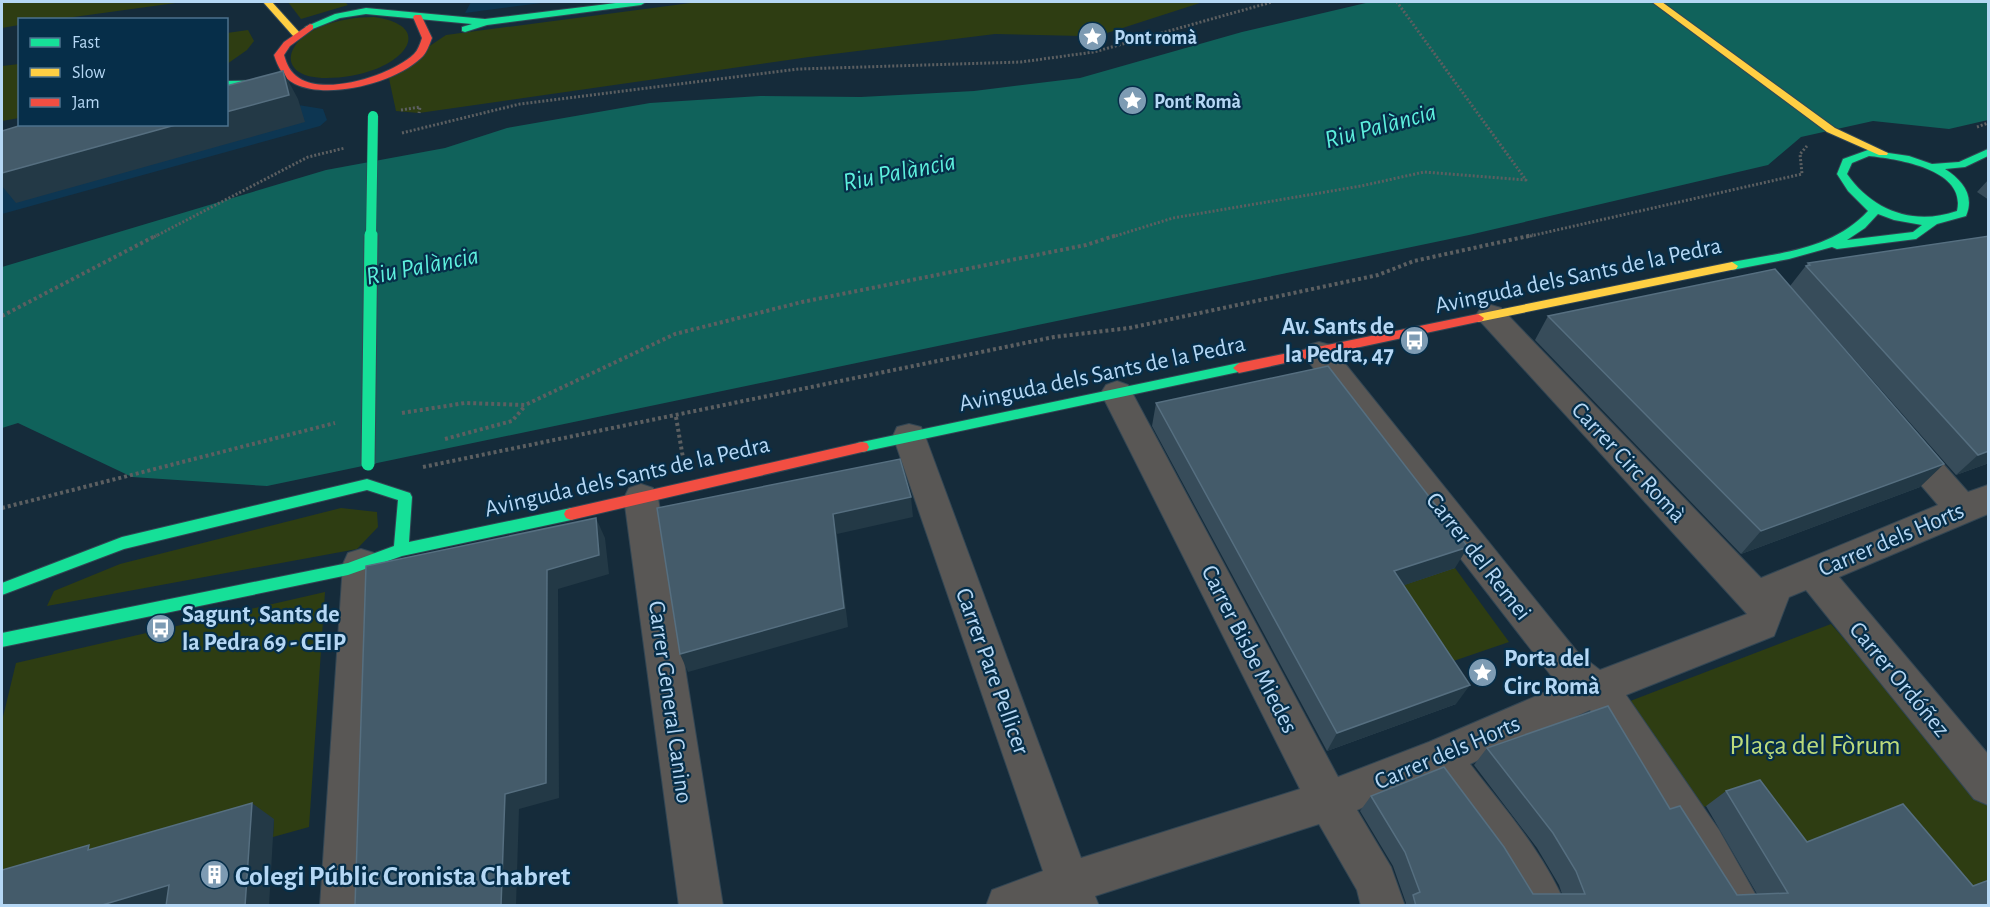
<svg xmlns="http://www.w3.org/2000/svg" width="1990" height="907" font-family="'Alegreya Sans',sans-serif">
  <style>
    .built { fill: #0d3652 }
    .green { fill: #2e3d12 }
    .water { fill: #10625b }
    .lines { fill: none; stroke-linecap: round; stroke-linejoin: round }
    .street-casing { stroke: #324654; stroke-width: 2 }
    .fast-casing { stroke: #324654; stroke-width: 2 }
    .slow-casing { stroke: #324654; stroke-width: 2 }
    .jam-casing { stroke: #324654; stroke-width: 2 }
    .path-far1 { stroke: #5c5f61; stroke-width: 3; stroke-dasharray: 2 2; stroke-linecap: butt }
    .path { stroke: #5c5f61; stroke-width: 4; stroke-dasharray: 3 3; stroke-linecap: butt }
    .street { fill: #595755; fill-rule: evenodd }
    .fast { fill: #16e098; fill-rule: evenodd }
    .slow { fill: #ffcf43; fill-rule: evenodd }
    .jam { fill: #f24e42; fill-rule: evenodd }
    .fast-bridge-far1-casing { stroke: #324654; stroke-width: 11; stroke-linecap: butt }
    .fast-bridge-casing { stroke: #324654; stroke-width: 15; stroke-linecap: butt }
    .fast-bridge-far1 { stroke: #16e098; stroke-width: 10 }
    .fast-bridge { stroke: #16e098; stroke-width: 13 }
    .wall { fill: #374c5a }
    .shaded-wall { fill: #233946 }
    .building { fill: #445b6a; stroke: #566f80; stroke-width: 1.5 }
    .labels { text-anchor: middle; stroke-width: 4.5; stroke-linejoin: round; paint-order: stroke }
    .far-poi-label { font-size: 20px; font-weight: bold; fill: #b5d7f4; stroke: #062e49; text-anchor: start }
    .street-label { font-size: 24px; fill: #b5d7f4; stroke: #062e49 }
    .poi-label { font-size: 24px; font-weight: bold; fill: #b5d7f4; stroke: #062e49; text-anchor: start }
    .water-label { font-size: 26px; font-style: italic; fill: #5defdd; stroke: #062e49 }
    .near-park-label { font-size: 28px; fill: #bcdb7b; stroke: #062e49 }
    .near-poi-label { font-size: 28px; font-weight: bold; fill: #b5d7f4; stroke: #062e49; text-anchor: start }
  </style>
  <rect width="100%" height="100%" fill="#152b3a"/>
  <g class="built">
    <path d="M471 2H549L465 13Z"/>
    <path d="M292 104 323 109 327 120 320 126 2 214V162L226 124Z"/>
  </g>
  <g class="green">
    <path d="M2 2H183L59 19 20 20 19 25 2 28Z"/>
    <path d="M288 2H345L348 5 301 19Z"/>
    <path d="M698 2H1203L1107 33 1082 36 995 34 809 57 419 113 396 111 388 74 446 35Z"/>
    <path d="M374 17C424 24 415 53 376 69 360 75 343 78 326 78 278 78 282 43 320 27 337 20 356 17 374 17Z"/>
    <path d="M248 30 254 41 247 50 227 64V33Z"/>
    <path d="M19 64V118L2 121V66Z"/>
    <path d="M341 508 377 512 378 527 357 549 47 606 54 591 120 564Z"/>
    <path d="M1455 568 1509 642 1433 668 1381 589Z"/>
    <path d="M325 592 309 827 273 837 274 820 2 893V721L16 663Z"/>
    <path d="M1831 624 1988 802V884L1944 900 1827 858 1738 796 1691 811 1625 703Z"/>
  </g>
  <path class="water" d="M1370 2H1988V120L1949 129 1873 121 1801 137 1768 165 1469 235 267 486 132 477 18 423 2 428V267L326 170 445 148 507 128 650 103 760 96 861 97 974 91 1080 78 1242 32Z"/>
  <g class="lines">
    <defs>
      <g id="street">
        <path d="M1491 305 1501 308 1761 578 1938 505 1891 450 1887 441 1891 432 1903 428 1915 432 1968 492 1988 485V514L1839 577 1988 754V805L1974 799 1806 590 1789 597 1774 636 1626 695 1719 830 1762 906H1715L1689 860 1590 710 1470 764C1504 808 1544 853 1566 906H1519L1491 860 1432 779 1357 810 1391 867 1405 906H1361L1357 890 1319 824 1095 896 1099 906H986L992 890 1043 871 893 436 897 427 909 424 921 427 925 436 1081 858 1300 789 1101 393 1106 385 1117 381 1128 385 1338 777 1429 742 1562 685 1553 678 1308 361 1304 353 1308 345 1319 342 1330 345 1579 654 1600 670 1747 614 1481 322 1476 315 1481 308Z"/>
        <path d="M641 484 653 488 658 498 723 906H679L624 498 629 488Z"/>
        <path d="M361 549 374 553 379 564 364 906H320L343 564 348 553Z"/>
      </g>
      <g id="fast">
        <path d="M624 2H646L641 5 487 25 465 32 462 31V27L472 24 366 14 340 18 310 30 305 27 335 14 366 8 485 19Z"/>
        <path d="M279 80 282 81V85L226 87V81Z"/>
        <path d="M1988 149V156L1965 167 1945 169C1962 180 1975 195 1966 216L1937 224 1916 239 1837 249 1832 247 1789 259 1732 270 1726 266 1732 262C1781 253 1833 249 1868 211L1848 191 1837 174 1843 159 1868 150 1909 156 1932 164 1959 162ZM1869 156C1897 159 1967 169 1957 211 1914 226 1873 211 1847 174L1852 163ZM1878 214 1894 220 1922 225 1913 232 1847 240 1865 228Z"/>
        <path d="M1239 363 1245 368 1243 371 862 452 857 451 855 447 857 443 862 442Z"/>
        <path d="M367 479 410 493 412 497 409 542 571 508 576 510 578 514 576 518 571 520 402 556 348 575 2 647V633L348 563 394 546 398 500 367 490 124 549 2 595V583L122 537Z"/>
      </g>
      <g id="slow">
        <path d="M263 2H272L300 33V37H294Z"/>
        <path d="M1652 2H1662L1835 128 1888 153 1887 155H1879L1827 132Z"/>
        <path d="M1732 262 1738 266 1736 269 1478 322 1472 318 1478 314Z"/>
      </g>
      <g id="jam">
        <path d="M415 15H421L432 38C429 45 427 53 421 58 395 83 328 100 295 84 283 78 278 67 274 55L284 42 310 24 313 25V29L290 46 284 55C287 65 290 72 299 78 326 96 392 75 414 54 418 50 420 44 422 38L413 17Z"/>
        <path d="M1478 314 1484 318 1482 321 1239 373 1233 368 1239 363Z"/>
        <path d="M862 442 867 443 869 447 867 451 862 452 571 520 566 518 564 514 566 510 571 508Z"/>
      </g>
    </defs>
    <use href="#street" class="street-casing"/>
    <use href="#fast" class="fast-casing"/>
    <use href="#slow" class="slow-casing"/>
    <use href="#jam" class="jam-casing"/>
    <g class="path-far1">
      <path d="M401 110 420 107 419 113"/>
      <path d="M1977 127 1988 123"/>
      <path d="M402 133 520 104 799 69 1021 62 1094 52 1272 2"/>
      <path d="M154 237 308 157 345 148"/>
      <path d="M1112 237 1173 218 1361 186 1424 172 1526 180 1397 2"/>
      <path d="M1526 237 1802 174 1800 154 1807 146"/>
    </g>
    <g class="path">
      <path d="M2 316 157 235"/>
      <path d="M402 413 465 403 525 405 675 334 802 302 1086 245 1117 235"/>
      <path d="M676 417 683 458"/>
      <path d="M445 439 512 421 525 406"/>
      <path d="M423 467 1054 337 1129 328 1378 275 1414 261 1533 235"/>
      <path d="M2 508 335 423"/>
    </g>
    <use href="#street" class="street"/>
    <use href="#fast" class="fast"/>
    <use href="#slow" class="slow"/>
    <use href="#jam" class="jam"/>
    <defs>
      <path id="fast-bridge-far1" d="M371 237 373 116"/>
      <path id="fast-bridge" d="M368 464 371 235"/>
    </defs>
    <use href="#fast-bridge-far1" class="fast-bridge-far1-casing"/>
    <use href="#fast-bridge" class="fast-bridge-casing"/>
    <use href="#fast-bridge-far1" class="fast-bridge-far1"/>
    <use href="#fast-bridge" class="fast-bridge"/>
  </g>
  <g class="wall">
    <path d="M1989 179V200L1977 192Z"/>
    <path d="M1808 263 1989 463 1956 475 1790 286Z"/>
    <path d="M1548 316 1920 487 1741 554 1535 340Z"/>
    <path d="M1156 403 1455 568 1404 585 1456 704 1327 751 1152 426Z"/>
    <path d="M1487 748 1670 809 1737 895 1757 894 1706 806 1726 791 1807 842 1989 906H1404L1406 903 1393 866 1360 811 1371 796 1533 894H1562L1559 885 1537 848 1474 765Z"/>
  </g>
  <g class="shaded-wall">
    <path d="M283 71 298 99 305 122 16 203 2 186V173L179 124H226V112Z"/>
    <path d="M1989 451V463L1956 475 1978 455Z"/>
    <path d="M1944 464 1920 487 1741 554 1761 531Z"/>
    <path d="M911 497 913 517 837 534 848 627 688 672 680 654 833 514Z"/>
    <path d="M596 518 605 538 609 574 558 589 559 798 519 809 516 906H501L505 794 547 570Z"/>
    <path d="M1468 547 1455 568 1384 592 1394 571Z"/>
    <path d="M1470 685 1456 704 1327 751 1337 733Z"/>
    <path d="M252 803 274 819 269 906H245Z"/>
    <path d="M169 885 173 906H99Z"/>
  </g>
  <g class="building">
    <path d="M283 71 289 95 226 112V86Z"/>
    <path d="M25 124H179L2 173V131Z"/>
    <path d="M1989 236V451L1978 455 1806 266 1810 265 1808 263Z"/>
    <path d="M1775 269 1944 464 1761 531 1548 316Z"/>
    <path d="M1328 366 1468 547 1394 571 1470 685 1337 733 1156 403Z"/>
    <path d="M900 459 911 497 833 514 844 608 680 654 657 508Z"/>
    <path d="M596 518 599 555 547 570 546 783 505 794 501 906H355L366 566Z"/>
    <path d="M1608 706 1670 809 1680 806 1737 895 1788 893 1726 791 1760 780 1807 842 1903 804 1973 886 1989 880V906H1416L1413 895 1420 892 1405 852 1371 796 1444 767 1504 847 1533 894H1585L1576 871 1553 833 1487 748Z"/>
    <path d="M252 803 245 906H166L169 885 99 906H2V870L89 845 88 850Z"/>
  </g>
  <defs>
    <symbol id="sight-disc" viewBox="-11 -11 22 22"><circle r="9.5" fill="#7d9bb3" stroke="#062e49"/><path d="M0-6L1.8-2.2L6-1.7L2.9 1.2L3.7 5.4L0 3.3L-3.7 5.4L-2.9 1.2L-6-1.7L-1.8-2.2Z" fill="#fff"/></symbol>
    <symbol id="bus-disc" viewBox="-11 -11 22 22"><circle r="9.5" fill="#7d9bb3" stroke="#062e49"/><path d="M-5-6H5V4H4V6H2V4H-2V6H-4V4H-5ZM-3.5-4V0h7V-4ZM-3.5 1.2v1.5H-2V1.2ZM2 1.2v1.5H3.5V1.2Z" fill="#fff"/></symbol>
    <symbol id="building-disc" viewBox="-11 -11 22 22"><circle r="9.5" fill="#7d9bb3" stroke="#062e49"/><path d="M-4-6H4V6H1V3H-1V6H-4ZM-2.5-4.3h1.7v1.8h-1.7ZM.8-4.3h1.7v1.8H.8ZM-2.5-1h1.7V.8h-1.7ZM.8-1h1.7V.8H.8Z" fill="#fff"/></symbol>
  </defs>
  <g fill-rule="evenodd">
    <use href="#sight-disc" x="1076" y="20" width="33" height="33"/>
    <use href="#sight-disc" x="1116" y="84" width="33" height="33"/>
    <use href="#bus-disc" x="1398" y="324" width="33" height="33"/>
    <use href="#bus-disc" x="144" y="612" width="33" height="33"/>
    <use href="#sight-disc" x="1466" y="656" width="33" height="33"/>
    <use href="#building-disc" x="198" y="858" width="33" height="33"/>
  </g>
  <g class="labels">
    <g class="far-poi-label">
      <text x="1114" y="44">Pont romà</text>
      <text x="1154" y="108">Pont Romà</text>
    </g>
    <g class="street-label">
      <text transform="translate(1578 275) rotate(-12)" y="8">Avinguda dels Sants de la Pedra</text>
      <text transform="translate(1102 373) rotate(-12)" y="8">Avinguda dels Sants de la Pedra</text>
      <text transform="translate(1629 462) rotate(47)" y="8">Carrer Circ Romà</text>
      <text transform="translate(627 476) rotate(-13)" y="8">Avinguda dels Sants de la Pedra</text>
      <text transform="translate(1891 539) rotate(-23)" y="8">Carrer dels Horts</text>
      <text transform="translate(1479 556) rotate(52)" y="8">Carrer del Remei</text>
      <text transform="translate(1250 649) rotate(63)" y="8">Carrer Bisbe Miedes</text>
      <text transform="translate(993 671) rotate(70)" y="8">Carrer Pare Pellicer</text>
      <text transform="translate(1900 679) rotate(50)" y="8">Carrer Ordóñez</text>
      <text transform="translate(671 702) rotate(82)" y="8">Carrer General Canino</text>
      <text transform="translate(1447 752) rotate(-23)" y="8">Carrer dels Horts</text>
    </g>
    <g class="poi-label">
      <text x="1394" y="334" text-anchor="end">Av. Sants de<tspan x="1394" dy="28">la Pedra, 47</tspan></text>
      <text x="182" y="622">Sagunt, Sants de<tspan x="182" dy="28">la Pedra 69 - CEIP</tspan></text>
      <text x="1504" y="666">Porta del<tspan x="1504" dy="28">Circ Romà</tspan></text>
    </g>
    <g class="water-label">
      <text transform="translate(1380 125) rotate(-15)" y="9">Riu Palància</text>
      <text transform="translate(899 171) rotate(-11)" y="9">Riu Palància</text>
      <text transform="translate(422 265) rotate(-11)" y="9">Riu Palància</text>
    </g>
    <g class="near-park-label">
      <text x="1815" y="754">Plaça del Fòrum</text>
    </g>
    <g class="near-poi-label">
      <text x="235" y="885">Colegi Públic Cronista Chabret</text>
    </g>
  </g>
  <rect width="1990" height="907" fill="none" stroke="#b5d7f4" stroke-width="6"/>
  <rect x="18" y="18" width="210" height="108" fill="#062e49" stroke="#4c728d" stroke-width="1.5"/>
  <rect x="30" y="38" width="30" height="9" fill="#16e098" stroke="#4c728d" stroke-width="1.5"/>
  <text x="72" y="48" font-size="18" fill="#b5d7f4">Fast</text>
  <rect x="30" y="68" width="30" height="9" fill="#ffcf43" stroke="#4c728d" stroke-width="1.5"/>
  <text x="72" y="78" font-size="18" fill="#b5d7f4">Slow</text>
  <rect x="30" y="98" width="30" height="9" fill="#f24e42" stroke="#4c728d" stroke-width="1.5"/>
  <text x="72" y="108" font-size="18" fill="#b5d7f4">Jam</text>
</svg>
